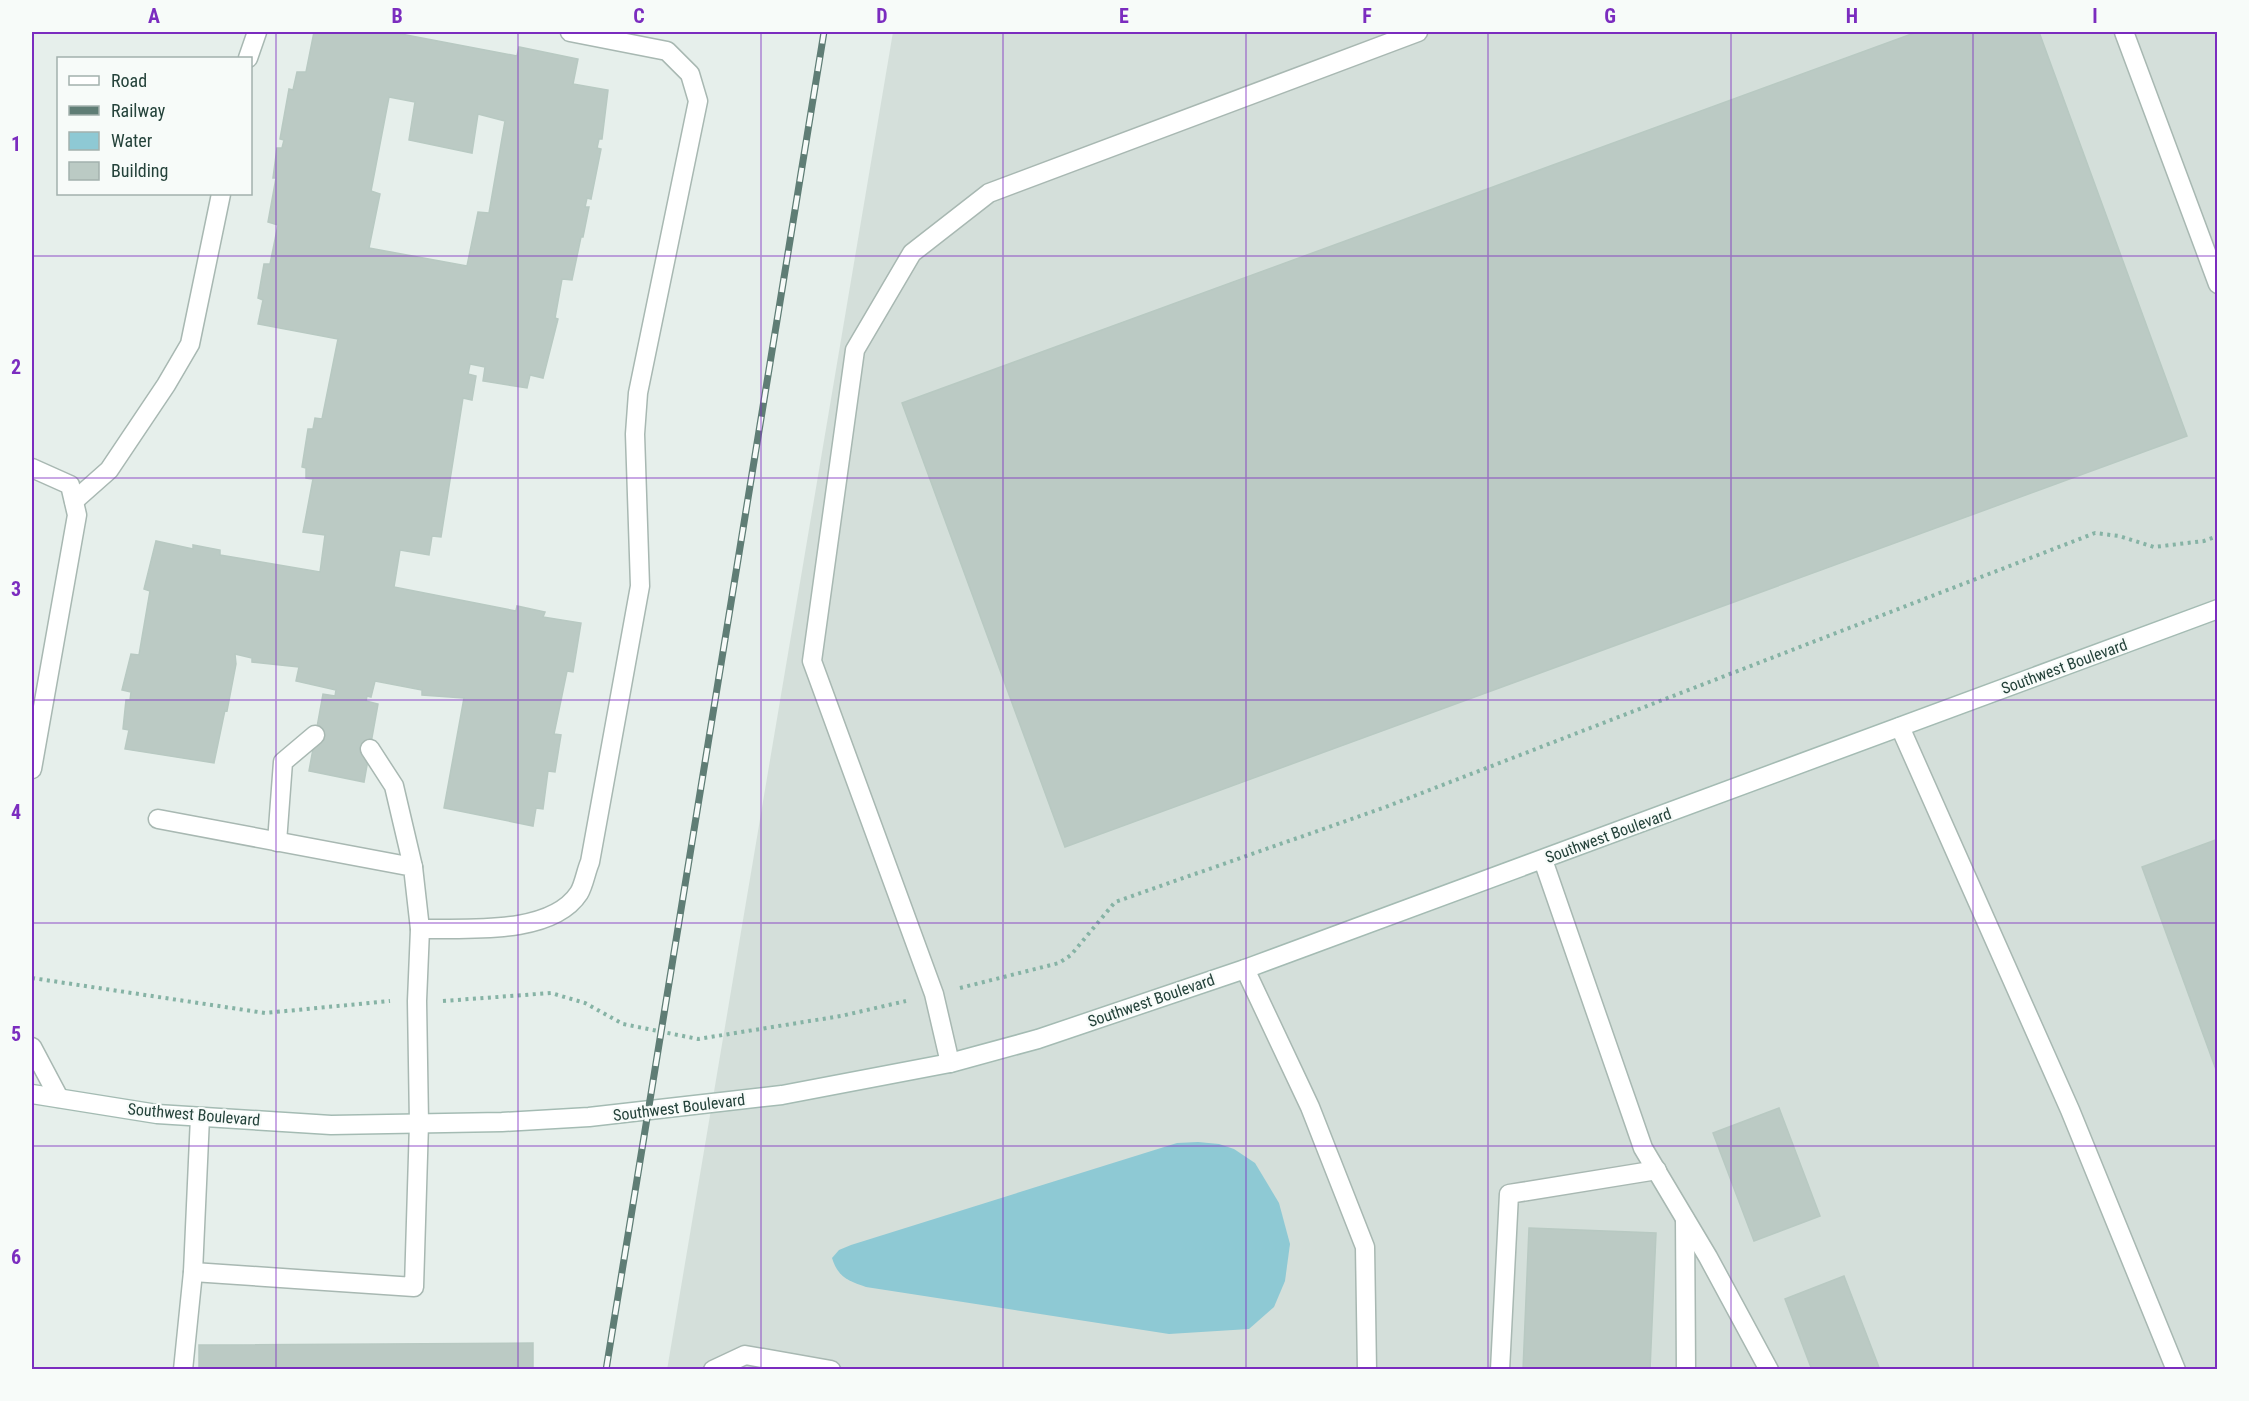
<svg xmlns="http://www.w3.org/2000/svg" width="2249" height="1401" font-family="'Roboto Condensed',sans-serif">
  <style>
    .built { fill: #d4dfda }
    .water { fill: #8ec9d4 }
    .building { fill: #bbcac4; stroke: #b8c9c2; stroke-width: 1.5; fill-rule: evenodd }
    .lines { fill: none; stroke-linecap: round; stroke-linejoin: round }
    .lane-casing { stroke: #a8b8b2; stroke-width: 21 }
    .secondary-casing { stroke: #a4bbb3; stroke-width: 21 }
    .path { stroke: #86b3a5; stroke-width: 4; stroke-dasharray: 3 4.5; stroke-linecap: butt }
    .lane { stroke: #fff; stroke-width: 18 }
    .secondary { stroke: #fff; stroke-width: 18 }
    .rail-casing { stroke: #5f7d75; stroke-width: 7 }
    .rail { stroke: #f7fbf9; stroke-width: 4.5; stroke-dasharray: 14; stroke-linecap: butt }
    .grid { fill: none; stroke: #7b2cbf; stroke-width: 1.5; stroke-opacity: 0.55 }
    .labels { text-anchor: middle; stroke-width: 4.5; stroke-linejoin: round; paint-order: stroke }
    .street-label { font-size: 16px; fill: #24423a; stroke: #f7fbf9 }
    .neatline { fill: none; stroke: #7b2cbf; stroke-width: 2 }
    .grid-label { font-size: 20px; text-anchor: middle; font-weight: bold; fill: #7b2cbf }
  </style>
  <rect width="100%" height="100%" fill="#e6efeb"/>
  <path class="built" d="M893 32H2217V1369L667 1370Z"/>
  <path class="water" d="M1198 1142 1219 1144 1234 1149 1255 1163 1279 1203 1290 1244 1285 1281 1274 1307 1249 1329 1169 1334 866 1287C848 1281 838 1277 832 1258L839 1250 851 1245 1177 1143Z"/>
  <g class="building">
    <path d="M314 32H402L401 34 517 56 519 47 578 59 573 84 608 90 602 139H599L597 148 601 149 591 199 587 198 585 207H589L583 237H581L572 280 562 279 555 318 558 319 543 378 530 375 527 388 483 381 485 367 470 364 468 374 476 376 472 400 463 398 441 537 432 536 429 555 400 550 394 587 516 611 517 606 545 612 543 617 581 623 573 672 567 671 554 734 561 735 555 772 548 771 543 809 536 808 533 826 444 808 464 698 422 695V690L375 681 371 697 367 696 366 701 378 704 364 782 309 771 323 694 335 696 336 690 296 681 299 667 252 662V658L235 654 236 664 227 711 225 710 214 763 125 749 129 730 123 729 126 700H130L131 692 122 690 131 654 139 655 150 591 144 589 156 541 193 549V545L220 550V555L320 572 325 535 303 532 313 479 306 478V468L302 467 308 429H313L315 418 322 419 338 339 258 324 263 300 258 298 264 264H270L278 225 268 222 276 178H273L277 148H282L284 140 280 139 289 89 293 90 297 72H306ZM389 97 415 102 409 140 472 153 478 114 505 121 489 213 478 212 467 266 369 248 380 194 371 191Z"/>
    <path d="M1917 32H2039L2187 436 1065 847 902 403Z"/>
    <path d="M2218 839V1075L2142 867Z"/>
    <path d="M1779 1108 1820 1216 1754 1241 1713 1133Z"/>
    <path d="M1529 1228 1656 1233 1650 1370H1523Z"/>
    <path d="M1844 1276 1880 1370H1812L1785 1299Z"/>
    <path d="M533 1343V1370H199V1345Z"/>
  </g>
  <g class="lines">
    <defs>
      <g id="lane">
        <path d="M2124 32 2218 284"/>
        <path d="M248 58 257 32"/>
        <path d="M32 468 70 485 77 515 32 769"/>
        <path d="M74 501 109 470 166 385 190 344 221 194"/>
        <path d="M1900 727 2070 1110 2176 1370"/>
        <path d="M370 749 394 786 413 867"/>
        <path d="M158 819 413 867 420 929"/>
        <path d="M277 842 283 762 315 735"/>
        <path d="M1543 860 1643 1148 1708 1257 1769 1370"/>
        <path d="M1245 969 1310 1107 1365 1247 1367 1370"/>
        <path d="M32 1047 59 1098"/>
        <path d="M950 1063 934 994 812 661 855 350 912 253 989 193 1418 32"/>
        <path d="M1685 1219 1686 1370"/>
        <path d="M193 1272 414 1287 419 1123 417 1001 420 929C465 928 551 936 579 893 584 885 586 871 590 862L640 586 635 434 638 393 698 101 690 74 667 51 570 32"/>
        <path d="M183 1370 193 1272 200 1117"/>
        <path d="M713 1370 745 1355 831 1370"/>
        <path d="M1500 1370 1509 1194 1657 1170"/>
      </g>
      <path id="secondary" d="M32 1094 157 1114 331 1125 502 1122 589 1117 782 1095 950 1063 1038 1039 1245 969 2218 609"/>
    </defs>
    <use href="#lane" class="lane-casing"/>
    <use href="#secondary" class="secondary-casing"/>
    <g class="path">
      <path d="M32 978 265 1013 390 1001"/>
      <path d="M960 988 1059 963 1071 955 1115 902 1383 808 2095 533 2119 536 2154 547 2204 541 2218 536"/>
      <path d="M443 1001 551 993 585 1003 623 1024 698 1039 841 1016 906 1001"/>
    </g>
    <use href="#lane" class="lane"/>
    <use href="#secondary" class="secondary"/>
    <defs>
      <path id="rail" d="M606 1370 824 32"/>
    </defs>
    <use href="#rail" class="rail-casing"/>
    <use href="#rail" class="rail"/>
  </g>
  <path class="grid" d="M276 32V1370M518 32V1370M761 32V1370M1003 32V1370M1246 32V1370M1488 32V1370M1731 32V1370M1973 32V1370M32 256H2218M32 478H2218M32 700H2218M32 923H2218M32 1146H2218"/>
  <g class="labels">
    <g class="street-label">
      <text transform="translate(2064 666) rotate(-20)" y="6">Southwest Boulevard</text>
      <text transform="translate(1608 835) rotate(-20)" y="6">Southwest Boulevard</text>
      <text transform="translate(1151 1000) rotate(-19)" y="6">Southwest Boulevard</text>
      <text transform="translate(679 1107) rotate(-7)" y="6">Southwest Boulevard</text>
      <text transform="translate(194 1114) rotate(5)" y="6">Southwest Boulevard</text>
    </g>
  </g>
  <rect width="2249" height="1401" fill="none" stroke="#f7fbf9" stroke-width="66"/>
  <rect x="57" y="57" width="195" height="138" fill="#f7fbf9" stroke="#a3b1ad" stroke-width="1.5"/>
  <rect x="69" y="76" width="30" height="9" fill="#ffffff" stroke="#a3b1ad" stroke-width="1.5"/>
  <text x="111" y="87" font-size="18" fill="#24423a">Road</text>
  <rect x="69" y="106" width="30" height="9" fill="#5f7d75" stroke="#a3b1ad" stroke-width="1.5"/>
  <text x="111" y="117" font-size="18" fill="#24423a">Railway</text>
  <rect x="69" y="132" width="30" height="18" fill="#8ec9d4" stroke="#a3b1ad" stroke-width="1.5"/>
  <text x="111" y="147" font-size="18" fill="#24423a">Water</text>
  <rect x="69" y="162" width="30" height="18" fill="#bbcac4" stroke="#a3b1ad" stroke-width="1.5"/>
  <text x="111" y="177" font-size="18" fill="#24423a">Building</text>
  <rect x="33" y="33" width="2183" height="1335" class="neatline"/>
  <g class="grid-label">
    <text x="154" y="23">A</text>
    <text x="397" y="23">B</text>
    <text x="639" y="23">C</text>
    <text x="882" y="23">D</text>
    <text x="1124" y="23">E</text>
    <text x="1367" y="23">F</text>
    <text x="1610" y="23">G</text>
    <text x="1852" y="23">H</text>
    <text x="2095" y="23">I</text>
    <text x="16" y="151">1</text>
    <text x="16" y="374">2</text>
    <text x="16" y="596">3</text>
    <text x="16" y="819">4</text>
    <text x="16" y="1041">5</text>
    <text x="16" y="1264">6</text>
  </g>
</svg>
